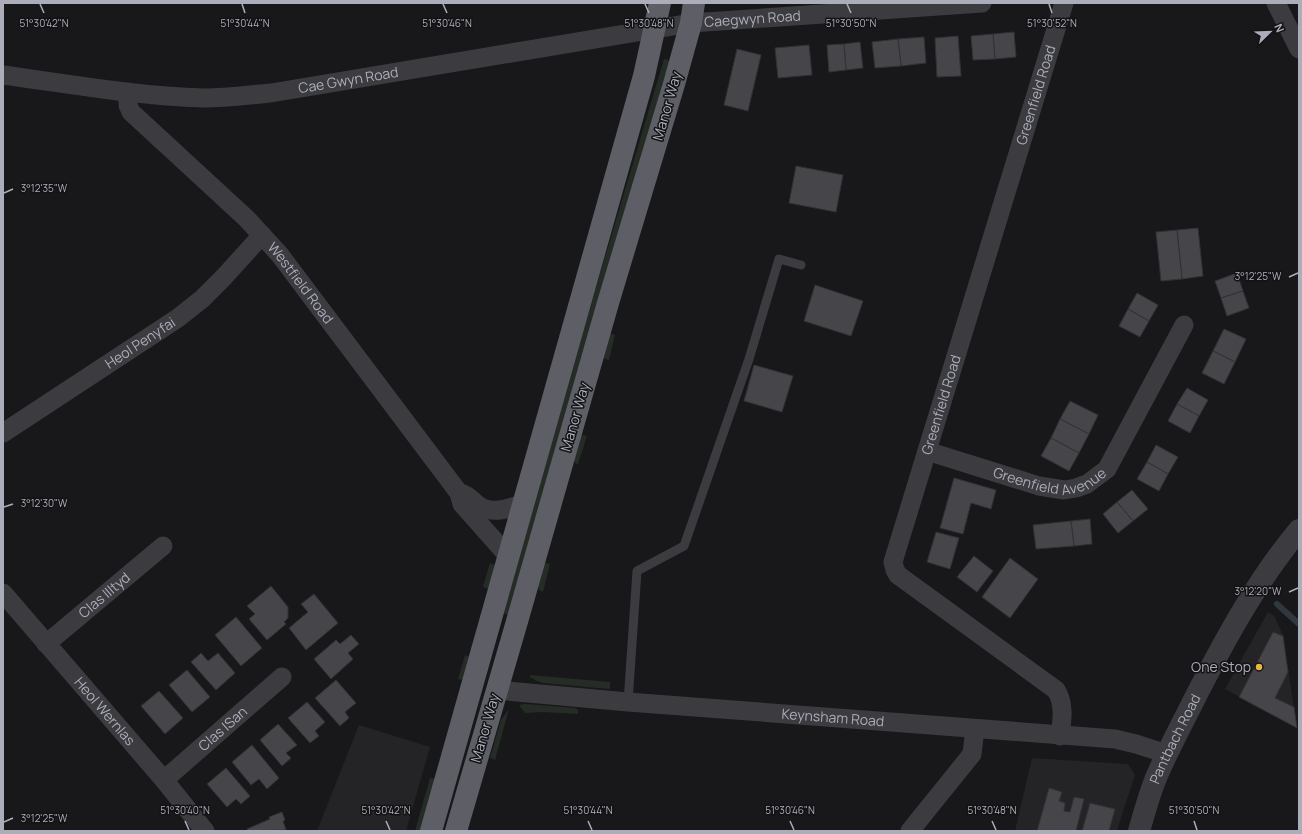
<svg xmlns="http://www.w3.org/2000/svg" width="1302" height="834" font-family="Manrope,sans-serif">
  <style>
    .built { fill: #242427 }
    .green { fill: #242c25 }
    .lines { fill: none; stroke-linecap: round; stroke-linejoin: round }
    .stream { stroke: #30383f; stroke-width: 6 }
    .building { fill: #45454a; stroke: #323235 }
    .service { stroke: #3b3b40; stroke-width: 9 }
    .minor { stroke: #3b3b40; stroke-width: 19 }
    .tertiary { stroke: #3b3b40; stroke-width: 22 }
    .trunk { stroke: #5d5e66; stroke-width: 22 }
    .ticks { fill: none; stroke: #abaeb9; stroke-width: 1.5 }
    .poi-dot { fill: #e9b740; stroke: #131315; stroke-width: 1.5 }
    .labels { text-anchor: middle; stroke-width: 3; stroke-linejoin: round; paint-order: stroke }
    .street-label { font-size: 14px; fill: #abaeb9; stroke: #131315 }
    .poi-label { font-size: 14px; fill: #abaeb9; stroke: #131315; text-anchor: end }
    .ticks-label { font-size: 10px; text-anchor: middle; fill: #abaeb9; stroke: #131315; stroke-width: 3; stroke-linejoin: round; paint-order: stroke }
  </style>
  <rect width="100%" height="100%" fill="#18181a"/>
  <g class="built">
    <path d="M1268 612 1274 616 1283 635 1297 728 1225 689Z"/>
    <path d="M359 725 430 747 406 831H317Z"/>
    <path d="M1032 758 1128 764 1135 775 1125 805 1117 831H1015Z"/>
  </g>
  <g class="green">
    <path d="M664 59 668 60 669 62 509 615 503 613 564 395Z"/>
    <path d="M609 333 615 335 609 360 603 358Z"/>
    <path d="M582 435 587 436 578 464 575 463C572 456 577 440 582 435Z"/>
    <path d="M490 563 495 565 489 589 483 587Z"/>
    <path d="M546 563 550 564 543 592 539 590 537 585 542 565Z"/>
    <path d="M465 655 470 657 464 680 458 679Z"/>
    <path d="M530 675 610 682V689L543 683 537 681 530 677Z"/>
    <path d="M525 704 576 708 578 710V714L543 712 525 713 519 705Z"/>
    <path d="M509 709 495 760 490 758 501 720Z"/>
    <path d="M430 778 436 779 421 831H415Z"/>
  </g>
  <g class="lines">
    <path class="stream" d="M1277 604 1299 624"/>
  </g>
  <g class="building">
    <path d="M1014 32 1016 57 995 59 993 34Z"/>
    <path d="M993 34 995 59 973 60 971 36Z"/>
    <path d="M958 36 961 76 937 77 935 38Z"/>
    <path d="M924 37 926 63 901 66 898 39Z"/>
    <path d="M898 39 901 66 875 68 872 42Z"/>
    <path d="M860 42 863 68 846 70 844 44Z"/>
    <path d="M844 44 846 70 829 72 827 45Z"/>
    <path d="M809 45 812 75 778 78 775 48Z"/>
    <path d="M737 49 761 55 748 111 724 105Z"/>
    <path d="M796 166 843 175 836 212 789 203Z"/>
    <path d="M1198 228 1203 276 1182 279 1177 230Z"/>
    <path d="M1177 230 1182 279 1161 281 1156 232Z"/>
    <path d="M1237 273 1243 291 1221 298 1215 281Z"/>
    <path d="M815 285 863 301 851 336 804 321Z"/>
    <path d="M1243 291 1249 308 1227 316 1221 298Z"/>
    <path d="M1137 293 1158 305 1149 321 1128 309Z"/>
    <path d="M1128 309 1149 321 1140 337 1119 326Z"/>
    <path d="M1224 329 1246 339 1235 362 1213 351Z"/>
    <path d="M1213 351 1235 362 1224 384 1202 373Z"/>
    <path d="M754 365 793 376 782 412 744 401Z"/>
    <path d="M1187 388 1208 400 1199 416 1177 404Z"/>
    <path d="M1070 401 1098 415 1089 434 1060 419Z"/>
    <path d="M1177 404 1199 416 1190 433 1168 421Z"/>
    <path d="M1060 419 1089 434 1079 453 1051 438Z"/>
    <path d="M1051 438 1079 453 1069 471 1041 456Z"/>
    <path d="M1156 445 1178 457 1168 474 1147 462Z"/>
    <path d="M1147 462 1168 474 1159 491 1137 479Z"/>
    <path d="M954 478 996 490 991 509 971 503 963 534 940 528Z"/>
    <path d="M1132 490 1148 509 1133 521 1117 502Z"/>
    <path d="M1117 502 1133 521 1118 533 1103 514Z"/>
    <path d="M1090 519 1092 544 1074 546 1071 521Z"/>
    <path d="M1071 521 1074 546 1036 549 1033 525Z"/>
    <path d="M936 532 959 538 950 569 927 562Z"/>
    <path d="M974 556 993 571 977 592 957 577Z"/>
    <path d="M1010 558 1038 579 1010 618 982 597Z"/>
    <path d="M271 586 288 607V618L284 622 286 624 267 640 249 619 255 614 247 606Z"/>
    <path d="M314 594 338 623 306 650 289 628 308 612 301 604Z"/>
    <path d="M236 617 262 648 241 666 215 635Z"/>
    <path d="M1273 632 1283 636 1288 672 1275 698 1294 707 1297 728 1239 697Z"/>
    <path d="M351 635 359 644 348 653 353 659 331 679 314 659 336 640 340 644Z"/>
    <path d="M201 653 208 661 218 653 235 673 216 690 191 662Z"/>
    <path d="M187 670 210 697 192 712 169 685Z"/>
    <path d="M336 680 356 703 345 712 349 718 340 726 315 698Z"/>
    <path d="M159 691 183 718 165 734 141 706Z"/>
    <path d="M307 702 325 722 315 731 319 736 310 743 288 718Z"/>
    <path d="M278 724 297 745 286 753 291 758 282 766 260 740Z"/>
    <path d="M252 745 279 778 267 789 259 779 251 785 232 762Z"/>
    <path d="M226 768 250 796 241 804 236 799 227 807 207 784Z"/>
    <path d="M1049 788 1062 792 1059 801 1065 803 1064 811 1070 812 1074 797 1084 799 1076 831H1037Z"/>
    <path d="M1090 803 1115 809 1109 831H1082Z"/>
    <path d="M282 812 285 820 283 821 286 830 248 831 247 829 270 819 269 817Z"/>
  </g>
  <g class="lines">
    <path class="service" d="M628 702 637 571 684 546 749 359 779 259 801 265"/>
    <g class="minor">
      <path d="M1276 3 1299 49"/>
      <path id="s1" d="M3 75C69 84 137 96 204 98 226 98 248 95 271 93L691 23 982 3"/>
      <path id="s2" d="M128 92V105L131 112 247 219 280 255 459 493 462 504 508 556"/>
      <path id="s3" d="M3 433 178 318 202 299 224 277 262 235"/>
      <path id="s4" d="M927 451 1039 486 1064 490 1076 488 1087 484 1107 469 1184 325"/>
      <path d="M463 494C471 497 471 500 478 505 491 515 509 509 523 503"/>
      <path id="s5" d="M3 593 164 780 205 831"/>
      <path id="s6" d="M46 644 163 546"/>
      <path id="s7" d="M496 690 628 702 1115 739 1136 744 1167 754"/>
      <path id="s8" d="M1060 736C1062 721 1065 704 1056 690L898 575 895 570 893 562 1064 3"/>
      <path id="s9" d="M164 780 282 677"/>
      <path d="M910 831 972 754 975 729"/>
    </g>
    <path class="tertiary" id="s10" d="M1139 831C1145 811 1150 790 1159 771 1171 744 1185 718 1198 692 1227 636 1258 579 1299 530"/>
    <g class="trunk">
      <path d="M431 831 644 76 660 3"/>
      <path d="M456 831 516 625 608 303 674 84 691 23 694 3"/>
    </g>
  </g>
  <path class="ticks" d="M40 4 44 13M242 4 245 13M443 4 447 13M645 4 649 13M847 4 851 13M1049 4 1052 13M4 193 13 189M1289 277 1298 273M4 507 13 504M1289 592 1298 588M185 821 189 830M386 821 390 830M588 821 592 830M790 821 794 830M992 821 996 830M1194 821 1197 830M4 822 13 818"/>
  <circle class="poi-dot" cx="1259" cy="667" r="4"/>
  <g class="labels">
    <g class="street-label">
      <text dy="5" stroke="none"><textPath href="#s1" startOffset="757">Caegwyn Road</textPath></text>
      <text dy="5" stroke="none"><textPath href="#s1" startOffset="348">Cae Gwyn Road</textPath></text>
      <text dy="5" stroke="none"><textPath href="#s8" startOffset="745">Greenfield Road</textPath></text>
      <text transform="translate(667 106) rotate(-74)" y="5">Manor Way</text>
      <text dy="5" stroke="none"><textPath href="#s2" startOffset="262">Westfield Road</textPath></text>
      <text dy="5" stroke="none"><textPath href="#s3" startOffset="164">Heol Penyfai</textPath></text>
      <text dy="5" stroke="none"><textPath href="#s8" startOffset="421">Greenfield Road</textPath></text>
      <text transform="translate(575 417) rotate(-74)" y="5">Manor Way</text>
      <text dy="5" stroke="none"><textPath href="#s4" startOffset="129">Greenfield Avenue</textPath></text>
      <text dy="5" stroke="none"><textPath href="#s6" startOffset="76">Clas Illtyd</textPath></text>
      <text dy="5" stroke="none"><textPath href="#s5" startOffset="156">Heol Wernlas</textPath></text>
      <text dy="5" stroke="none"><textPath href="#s7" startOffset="338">Keynsham Road</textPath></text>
      <text dy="5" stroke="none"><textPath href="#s9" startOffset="78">Clas ISan</textPath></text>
      <text transform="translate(485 728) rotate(-74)" y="5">Manor Way</text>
      <text dy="5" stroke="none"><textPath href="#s10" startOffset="99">Pantbach Road</textPath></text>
    </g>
    <g class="poi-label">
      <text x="1251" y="672">One Stop</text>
    </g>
  </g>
  <g class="ticks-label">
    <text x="44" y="27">51°30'42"N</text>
    <text x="245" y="27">51°30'44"N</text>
    <text x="447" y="27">51°30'46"N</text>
    <text x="649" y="27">51°30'48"N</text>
    <text x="851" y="27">51°30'50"N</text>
    <text x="1052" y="27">51°30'52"N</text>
    <text x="44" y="192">3°12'35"W</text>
    <text x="1258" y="280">3°12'25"W</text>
    <text x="44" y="507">3°12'30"W</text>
    <text x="1258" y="595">3°12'20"W</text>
    <text x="185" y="814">51°30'40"N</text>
    <text x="386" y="814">51°30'42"N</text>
    <text x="588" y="814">51°30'44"N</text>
    <text x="790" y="814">51°30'46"N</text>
    <text x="992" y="814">51°30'48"N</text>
    <text x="1194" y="814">51°30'50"N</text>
    <text x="44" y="822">3°12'25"W</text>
  </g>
  <rect width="1302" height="834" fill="none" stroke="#abaeb9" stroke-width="8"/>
  <g transform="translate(1270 32) rotate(67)" stroke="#131315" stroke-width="3" paint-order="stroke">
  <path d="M0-3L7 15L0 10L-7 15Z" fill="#abaeb9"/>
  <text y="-6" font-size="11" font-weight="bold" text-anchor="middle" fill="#abaeb9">N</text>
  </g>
</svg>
